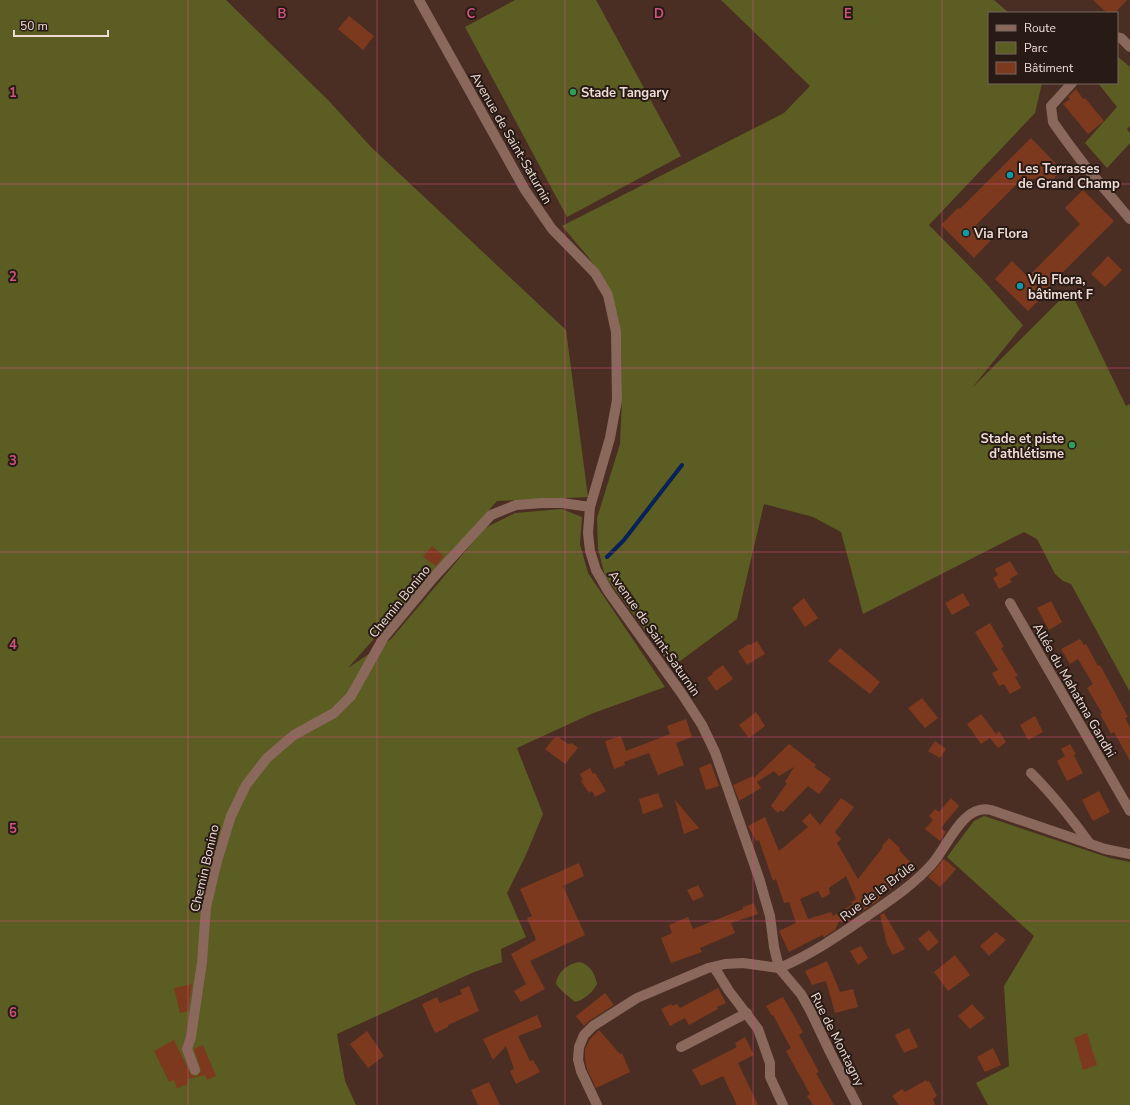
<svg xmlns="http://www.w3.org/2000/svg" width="1130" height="1105" font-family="'Nunito Sans',sans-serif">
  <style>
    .green { fill: #5b5d22 }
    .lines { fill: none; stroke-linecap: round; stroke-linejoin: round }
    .stream { stroke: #062256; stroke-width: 4 }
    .building { fill: #7c391e; fill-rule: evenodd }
    .minor { stroke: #8a685c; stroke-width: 10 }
    .tertiary { stroke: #8a685c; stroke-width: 10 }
    .secondary { stroke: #8a685c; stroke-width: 10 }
    .grid { fill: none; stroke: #cf527f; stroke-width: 1; stroke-opacity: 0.55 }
    .leisure-dot { fill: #2e9e5b; stroke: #281a15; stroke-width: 1.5 }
    .culture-dot { fill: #0f9aa8; stroke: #281a15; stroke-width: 1.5 }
    .labels { text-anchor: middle; stroke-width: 4; stroke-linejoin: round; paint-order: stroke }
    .poi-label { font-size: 13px; font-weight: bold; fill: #eedbd4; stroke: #281a15; text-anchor: start }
    .street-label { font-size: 13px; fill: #eedbd4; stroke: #281a15 }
    .grid-label { font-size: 13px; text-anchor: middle; font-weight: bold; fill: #cf527f; stroke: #281a15; stroke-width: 4; stroke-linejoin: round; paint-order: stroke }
  </style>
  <rect width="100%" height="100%" fill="#4b2e23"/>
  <g class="green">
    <path d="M0 0H226L329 101 371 147 566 330 588 497 497 501 348 668 391 639 485 528 515 513 562 509 582 517 580 544 588 573 665 687 591 714 517 748 543 814 525 857 507 893 526 937 501 949 502 962 472 973 337 1034 345 1081 356 1105H0Z"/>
    <path d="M515 0H596L681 156 567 217 465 27Z"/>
    <path d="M721 0H994L1009 13H989V83H1042L1035 113 929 225 982 279 1023 325 972 388 1070 290 1126 406 1130 404V692L1071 584 1063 581 1055 574 1037 539 1024 532 863 614 841 532 813 517 764 504 737 619 672 667 605 576 598 549 597 518 620 444 622 398 621 341 612 293 589 258 562 226 784 113 810 86Z"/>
    <path d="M1117 56 1130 67V126L1127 129 1130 133V143L1107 168 1085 143 1117 107 1098 83H1117Z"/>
    <path d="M984 816 1110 858 1130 862V1105H988L976 1083 1009 1066 1004 986 1034 936 947 857 974 821Z"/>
    <path d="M579 962C590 964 595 974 597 984 593 992 584 1000 575 1002L562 991 556 984C557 972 568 964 579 962Z"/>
  </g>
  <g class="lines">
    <path class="stream" d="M607 557 624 540 682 465"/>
  </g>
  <g class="building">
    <path d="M1093 0H1127L1115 13H1107Z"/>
    <path d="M349 16 374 36 363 50 338 29Z"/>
    <path d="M1076 89 1083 99 1085 98 1104 121 1088 134 1063 104 1070 99 1068 97Z"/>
    <path d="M1031 138 1062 170 1044 188 1034 178 1025 187 1020 181 976 225 991 240 974 258 941 225 958 208 960 209Z"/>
    <path d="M1083 190 1114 221 1043 292 1045 294 1028 311 995 279 1012 261 1028 277 1080 224 1065 208Z"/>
    <path d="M1108 256 1122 270 1105 287 1091 274Z"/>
    <path d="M432 546 444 556 436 566 423 557Z"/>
    <path d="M1010 561 1018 574 1010 579 1012 582 999 589 993 578 998 575 995 569Z"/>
    <path d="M963 593 970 605 952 615 945 603Z"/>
    <path d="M804 598 818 618 805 627 792 608Z"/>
    <path d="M1051 601 1062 622 1049 630 1037 608Z"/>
    <path d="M990 623 1004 647 1001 648 1018 676 1015 677 1021 688 1010 694 1004 684 999 686 992 673 998 670 975 632Z"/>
    <path d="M1080 639 1084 645 1086 644 1098 666 1100 665 1128 717 1125 718 1130 727V761L1114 732 1111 734 1100 714 1102 713 1087 688 1093 684 1078 659 1070 664 1061 649Z"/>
    <path d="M757 641 765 654 747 665 738 651 749 644 750 645Z"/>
    <path d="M840 648 880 682 870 694 828 661Z"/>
    <path d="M723 665 733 679 716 691 707 678 713 674 712 673Z"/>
    <path d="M922 698 938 718 925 728 908 708Z"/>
    <path d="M756 712 765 726 749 738 739 725Z"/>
    <path d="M981 714 996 734 999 731 1006 742 998 748 990 738 981 744 967 724Z"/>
    <path d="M1035 716 1043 732 1028 740 1020 725Z"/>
    <path d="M686 719 692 737 676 743 684 765 658 775 649 753 624 762 625 765 614 769 605 741 621 736 626 751 670 734 667 726Z"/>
    <path d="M558 737 568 744 572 743 578 748 565 764 545 749 554 738Z"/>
    <path d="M935 741 946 749 940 758 928 751Z"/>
    <path d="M789 744 816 765 814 767 831 779 819 794 808 786 783 812 781 810 778 813 771 806 787 783 785 782 794 767 779 776 774 771 757 782 761 788 739 801 733 785 753 776 754 778Z"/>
    <path d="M1070 744 1076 754 1074 755 1083 773 1067 781 1057 761 1065 756 1061 749Z"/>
    <path d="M711 763 719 786 706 790 699 768Z"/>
    <path d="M590 768 593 774 595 773 606 791 595 797 592 791 589 793 581 781 583 780 580 774Z"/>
    <path d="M1099 791 1110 812 1093 821 1082 800Z"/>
    <path d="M658 793 663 807 643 814 639 799Z"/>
    <path d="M841 798 854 807 835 832 841 839 837 843 858 879 883 847 882 846 889 838 900 848 899 850 916 868 894 887 881 895 882 896 879 898V900L858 914 845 923 839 921 835 930 824 937 822 935 789 952 779 931 796 923 789 902 784 903 776 879 773 881 759 840 756 841 748 826 765 817 779 851 808 827 802 821 810 813 820 825ZM846 876 856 899 851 902 853 904 833 916 831 912 808 919 800 899 818 891 822 898 830 894 829 888Z"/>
    <path d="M951 798 959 806 941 828 946 832 940 841 925 829 933 820 929 816 935 809 939 812Z"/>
    <path d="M675 800 699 828 684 834Z"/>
    <path d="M944 859 956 869 945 882H944L940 887 928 877Z"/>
    <path d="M579 863 584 876 563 886 585 935 530 961 545 989 521 1002 514 991 526 984 511 954 536 940 527 918 532 916 520 889Z"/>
    <path d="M698 885 704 896 693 901 687 890Z"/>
    <path d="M754 903 758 914 731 923 735 933 700 948 702 952 671 963 661 938 672 933 669 925 688 917 693 929 743 909V907Z"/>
    <path d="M884 913 905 949 893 955 887 944 880 915Z"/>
    <path d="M929 930 939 942 928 951 918 939Z"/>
    <path d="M996 932 1006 940 989 956 980 946Z"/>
    <path d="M861 946 868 958 858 965 850 951Z"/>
    <path d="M955 955 970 975 948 991 934 972Z"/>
    <path d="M827 961 840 992 853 989 858 1007 835 1013 826 981 812 985 805 971Z"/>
    <path d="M192 984 188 1011 180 1013 174 988Z"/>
    <path d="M469 986 479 1011 448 1025V1027L435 1033 422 1004 437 997 440 1003 462 994 460 990Z"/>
    <path d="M718 988 726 1003 717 1007 718 1009 689 1025 685 1018 670 1026 661 1009 671 1004 672 1006 677 1004 680 1008Z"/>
    <path d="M605 993 614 1005 589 1021 584 1026 576 1016Z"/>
    <path d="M783 997 803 1032 799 1035 819 1072 816 1073 834 1105H813L807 1096 810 1094 786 1051 791 1048 773 1015 772 1016 766 1006Z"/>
    <path d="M972 1004 985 1018 970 1029 958 1016Z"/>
    <path d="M537 1015 542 1027 518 1036 530 1061 533 1060 540 1072 516 1084 510 1071 514 1069 506 1046 493 1060 483 1039Z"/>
    <path d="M909 1028 918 1047 904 1053 895 1035Z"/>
    <path d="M599 1030 620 1054 622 1053 630 1072 596 1088 587 1069 585 1059V1049L590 1039Z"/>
    <path d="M367 1031 384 1056 368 1068 350 1044Z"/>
    <path d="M1087 1033 1097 1065 1083 1070 1074 1038Z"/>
    <path d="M745 1037 754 1055 738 1063 758 1105H737L723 1076 701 1086 692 1070 737 1047 735 1043Z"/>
    <path d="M174 1040 191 1075 197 1076 201 1071 194 1049 203 1045 216 1076 207 1080 205 1075 188 1079 187 1084 178 1088H177L174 1080 169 1082 154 1051Z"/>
    <path d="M993 1048 1001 1065 985 1072 977 1057Z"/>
    <path d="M926 1080 927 1082 929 1081 937 1096 933 1099 935 1105H899L892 1096 902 1089 905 1092Z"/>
    <path d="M489 1082 500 1105H478L471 1090Z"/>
  </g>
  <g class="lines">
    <g class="minor">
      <path d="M1117 37 1121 38 1130 47"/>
      <path d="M1072 83 1051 106 1053 122 1065 139 1086 167 1130 219"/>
      <path d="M1010 603 1130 811"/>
      <path d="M1031 773C1053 795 1072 819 1090 844"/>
      <path d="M714 967 729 991 758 1029 770 1063V1077L783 1105"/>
      <path d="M779 968C813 954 844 932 873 912 895 897 915 883 932 864 948 846 963 803 991 810L1105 849 1130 854"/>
      <path d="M681 1047 747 1013"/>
      <path d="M195 1070 187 1049 191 1037 202 962 206 907 217 861 231 816 246 785 267 758 294 735 334 713 351 696 384 637 433 578 491 515 516 505 542 503H562L590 507"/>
    </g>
    <path class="tertiary" d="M597 1105 581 1071 578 1060 579 1047 584 1035 593 1026 637 998 708 968 725 964 743 963 779 968"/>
    <path class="secondary" d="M419 0 525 190 552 229 595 273 608 295 616 332 617 400 610 438 590 507 588 533 590 551 596 570 608 591 682 694 702 725 715 752 759 878 770 916 774 947 779 968 801 994 810 1010 830 1052 857 1105"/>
  </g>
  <path class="grid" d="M188 0V1105M377 0V1105M565 0V1105M753 0V1105M942 0V1105M0 184H1130M0 368H1130M0 552H1130M0 737H1130M0 921H1130"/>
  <g class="leisure-dot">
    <circle cx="573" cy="92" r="4"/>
    <circle cx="1072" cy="445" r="4"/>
  </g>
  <g class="culture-dot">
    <circle cx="1010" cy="175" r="4"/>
    <circle cx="966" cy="233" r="4"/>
    <circle cx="1020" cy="286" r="4"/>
  </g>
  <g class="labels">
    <g class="poi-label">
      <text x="581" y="97">Stade Tangary</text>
      <text x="1018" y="173">Les Terrasses<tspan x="1018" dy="15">de Grand Champ</tspan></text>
      <text x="974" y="238">Via Flora</text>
      <text x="1028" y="284">Via Flora,<tspan x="1028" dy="15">bâtiment F</tspan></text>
      <text x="1064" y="443" text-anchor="end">Stade et piste<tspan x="1064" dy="15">d'athlétisme</tspan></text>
    </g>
    <g class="street-label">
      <text transform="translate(512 138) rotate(60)" y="5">Avenue de Saint-Saturnin</text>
      <text transform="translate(399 601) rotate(-51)" y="5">Chemin Bonino</text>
      <text transform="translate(655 633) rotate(55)" y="5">Avenue de Saint-Saturnin</text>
      <text transform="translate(1075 690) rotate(60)" y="5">Allée du Mahatma Gandhi</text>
      <text transform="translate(204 868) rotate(-77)" y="5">Chemin Bonino</text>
      <text transform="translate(877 891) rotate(-37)" y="5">Rue de la Brûle</text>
      <text transform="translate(838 1039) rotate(63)" y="5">Rue de Montagny</text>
    </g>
  </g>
  <g class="grid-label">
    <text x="282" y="18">B</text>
    <text x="471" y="18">C</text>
    <text x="659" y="18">D</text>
    <text x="848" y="18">E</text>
    <text x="13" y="97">1</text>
    <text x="13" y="281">2</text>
    <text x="13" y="465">3</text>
    <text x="13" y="649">4</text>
    <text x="13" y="833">5</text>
    <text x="13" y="1017">6</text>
  </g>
  <rect x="988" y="12" width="130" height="72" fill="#281a15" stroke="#776761"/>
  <rect x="996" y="25" width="20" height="6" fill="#8a685c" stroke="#776761"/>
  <text x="1024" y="32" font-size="12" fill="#eedbd4">Route</text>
  <rect x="996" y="42" width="20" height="12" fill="#5b5d22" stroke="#776761"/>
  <text x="1024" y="52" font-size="12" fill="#eedbd4">Parc</text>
  <rect x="996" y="62" width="20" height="12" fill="#7c391e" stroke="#776761"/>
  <text x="1024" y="72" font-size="12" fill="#eedbd4">Bâtiment</text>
  <path d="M14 30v6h94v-6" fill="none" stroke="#eedbd4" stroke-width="2"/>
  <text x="20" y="30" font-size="12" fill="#eedbd4" stroke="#281a15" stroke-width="3" paint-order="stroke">50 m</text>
</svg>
